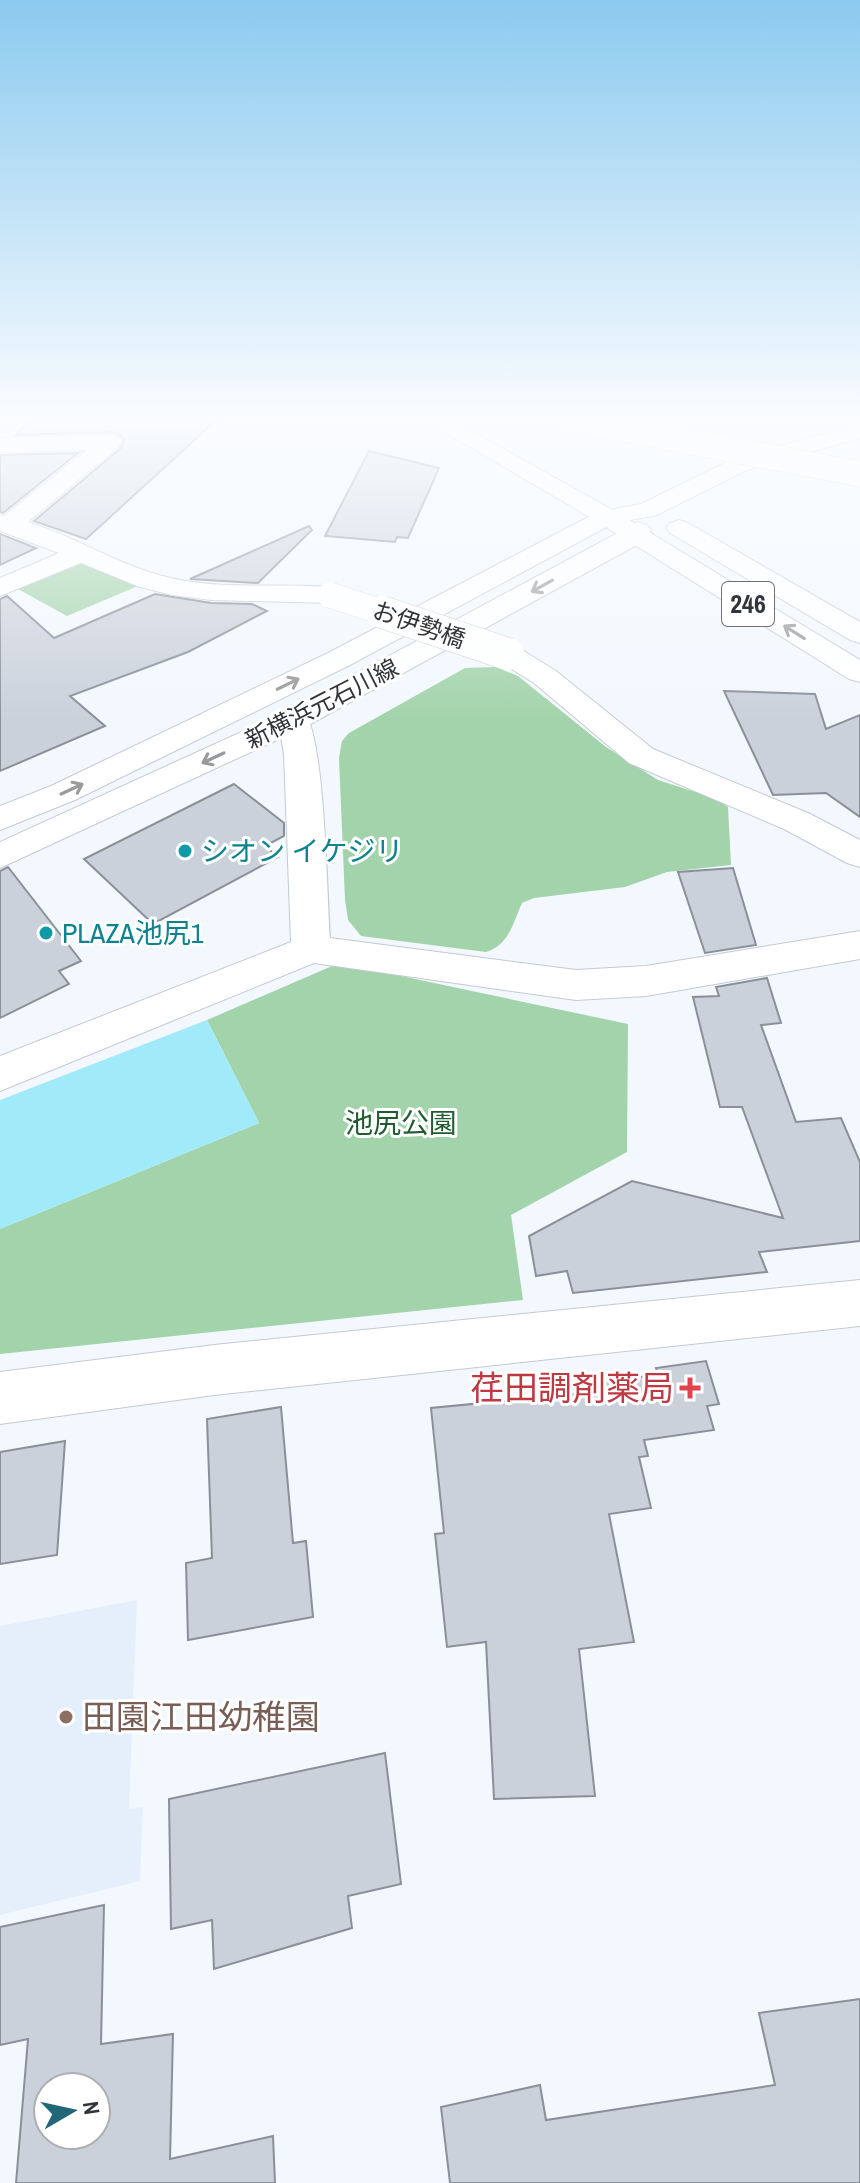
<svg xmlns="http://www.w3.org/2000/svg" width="860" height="2183" font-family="'Archivo Narrow','Noto Sans JP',sans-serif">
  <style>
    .built { fill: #e5effc }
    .green { fill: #a2d3aa }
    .water { fill: #a1eaf9 }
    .building { fill: #cad1db; stroke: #899099; stroke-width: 2; fill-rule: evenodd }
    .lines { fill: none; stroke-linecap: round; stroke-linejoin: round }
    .street-casing { stroke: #c2cad3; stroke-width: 2 }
    .secondary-casing { stroke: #c2cad3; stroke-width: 2 }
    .highway-casing { stroke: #c2cad3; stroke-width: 2 }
    .street { fill: #fff; fill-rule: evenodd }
    .secondary { fill: #fff; fill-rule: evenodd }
    .highway { fill: #fff; fill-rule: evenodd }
    .street-bridge-far1-casing { stroke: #c2cad3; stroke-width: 26; stroke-linecap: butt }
    .street-bridge-casing { stroke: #c2cad3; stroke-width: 33; stroke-linecap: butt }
    .highway-bridge-casing { stroke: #c2cad3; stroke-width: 26; stroke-linecap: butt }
    .street-bridge-far1 { stroke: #fff; stroke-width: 25 }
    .street-bridge { stroke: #fff; stroke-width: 32 }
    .highway-bridge { stroke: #fff; stroke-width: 25 }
    .oneway { stroke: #989a9c }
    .culture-dot { fill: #0f9aa8; stroke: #fff; stroke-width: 3 }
    .health-dot { fill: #e0444e; stroke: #fff; stroke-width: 3 }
    .education-dot { fill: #8d6e63; stroke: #fff; stroke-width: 3 }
    .labels { text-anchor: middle; stroke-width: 6; stroke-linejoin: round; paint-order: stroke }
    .far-street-label { font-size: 24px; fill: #313438; stroke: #fff }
    .shield { fill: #fff; stroke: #6f7174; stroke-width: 2 }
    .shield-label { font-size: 26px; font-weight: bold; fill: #313438 }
    .culture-label { font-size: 28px; fill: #0d838f; stroke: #fff; text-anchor: start }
    .park-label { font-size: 28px; fill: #215c31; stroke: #fff }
    .near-health-label { font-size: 34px; fill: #be3a42; stroke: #fff; text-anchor: end }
    .near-education-label { font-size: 34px; fill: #785e54; stroke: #fff; text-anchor: start }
  </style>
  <rect width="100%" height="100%" fill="#f3f8fe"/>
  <path class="built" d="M137 1600 129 1809 143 1807 140 1881 0 1915V1626Z"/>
  <g class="green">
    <path d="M88 559 145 583 67 616 18 589Z"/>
    <path d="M495 667 518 676 606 747 658 780 714 798 728 807 731 865 667 872 625 887 534 898 522 903C513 923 509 945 486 952L361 936 348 920 345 900 339 758 342 741 349 733 465 668Z"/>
    <path d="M339 963 628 1024 627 1152 511 1215 523 1300 0 1354V1229L259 1123 207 1020Z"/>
  </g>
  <path class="water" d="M207 1020 259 1123 0 1229V1100Z"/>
  <g class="building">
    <path d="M33 415H222L86 539 34 521 120 449 124 440 119 434 110 432 16 435Z"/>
    <path d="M369 451 439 468 408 538 397 537 395 542 325 536Z"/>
    <path d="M78 453 3 513 0 512V455Z"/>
    <path d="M309 526 312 530 258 583 190 579Z"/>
    <path d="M0 534 36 548 0 565Z"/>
    <path d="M155 594 211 603 252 604 267 611 188 652 70 696 105 726 0 771V599L7 596 54 638Z"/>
    <path d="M724 691 815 694 826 729 860 715V817L826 793 773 795Z"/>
    <path d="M234 784 284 823V836L265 846 278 857 153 924 84 859Z"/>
    <path d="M8 867 81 961 59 971 69 984 0 1018V871Z"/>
    <path d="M733 868 756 945 705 953 678 872Z"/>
    <path d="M767 978 781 1023 761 1025 796 1122 841 1118 860 1162V1241L759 1252 767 1272 573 1293 567 1271 536 1276 529 1236 632 1181 783 1218 742 1107H720L693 997 719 996 716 987Z"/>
    <path d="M706 1361 719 1404 707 1406 714 1430 644 1440 648 1456 639 1457 651 1508 609 1514 634 1642 579 1649 595 1796 494 1799 486 1642 447 1647 435 1534 444 1533 431 1408 576 1394 574 1384 658 1375 656 1368Z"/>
    <path d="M281 1407 293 1543 306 1541 313 1617 188 1640 186 1563 212 1558 207 1419Z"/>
    <path d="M65 1441 57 1555 0 1564V1452Z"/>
    <path d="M385 1753 401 1884 348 1896 352 1928 214 1969 212 1920 171 1929 169 1799Z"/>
    <path d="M104 1905 101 2044 173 2034 170 2159 273 2136 275 2183H16L28 2039 0 2045V1927ZM48 2087H96V2135H48Z"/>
    <path d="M860 1999V2183H450L441 2107 540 2085 546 2120 775 2085 759 2013Z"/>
  </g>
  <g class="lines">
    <defs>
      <g id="street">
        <path d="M110 435 118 437 121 442 118 447 28 522C77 537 121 567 171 578 222 590 277 583 330 587L340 589 344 595 340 601 330 603 211 600 172 595 140 587 81 563 0 596V578L59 553 0 531V515L4 516 87 450 0 452V438Z"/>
        <path d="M508 645 519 648 556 671 653 749 808 813 860 840V867L847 863 784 829 629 763 534 683 497 660 493 654 497 648Z"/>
        <path d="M294 710 305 713C325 742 327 894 330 938L576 970 646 966 860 931V959L646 996 576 1000 314 963 0 1091V1056L291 942 284 754 278 720 283 713Z"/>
        <path d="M860 1280V1326L214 1395 0 1424V1372L214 1345Z"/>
      </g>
      <g id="secondary">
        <path d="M860 424V438L747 470 657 515 614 523 350 665 75 800 0 830V806L51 786 328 653 598 512 641 504 731 460Z"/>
        <path d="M638 522 647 525 651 530 644 541 305 727 0 868V842L283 713Z"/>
      </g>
      <g id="highway">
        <path d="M416 415H443L616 512 860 660V682L849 679 598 522Z"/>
        <path d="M679 520 688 523 860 622V643L850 640 670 533 666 528 670 523Z"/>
      </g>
    </defs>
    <use href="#street" class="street-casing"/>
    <use href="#secondary" class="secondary-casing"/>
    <use href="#highway" class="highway-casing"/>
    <use href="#street" class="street"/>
    <use href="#secondary" class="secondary"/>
    <use href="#highway" class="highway"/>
    <defs>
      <path id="street-bridge-far1" d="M330 595 388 614"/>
      <path id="street-bridge" d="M382 612 508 654"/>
      <path id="highway-bridge" d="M550 415 860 474"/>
    </defs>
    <use href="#street-bridge-far1" class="street-bridge-far1-casing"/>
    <use href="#street-bridge" class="street-bridge-casing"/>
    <use href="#highway-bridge" class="highway-bridge-casing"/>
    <use href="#street-bridge-far1" class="street-bridge-far1"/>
    <use href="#street-bridge" class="street-bridge"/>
    <use href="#highway-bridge" class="highway-bridge"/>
  </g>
  <defs><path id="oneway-shaft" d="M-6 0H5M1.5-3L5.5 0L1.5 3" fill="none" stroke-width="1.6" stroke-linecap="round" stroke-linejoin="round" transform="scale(2)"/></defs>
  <g class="oneway">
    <use href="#oneway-shaft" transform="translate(542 586) rotate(151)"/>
    <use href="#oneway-shaft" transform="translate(794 632) rotate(-148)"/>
    <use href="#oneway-shaft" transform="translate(288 684) rotate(-26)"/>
    <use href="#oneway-shaft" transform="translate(213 758) rotate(155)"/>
    <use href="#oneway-shaft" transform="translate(72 789) rotate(-25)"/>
  </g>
  <linearGradient id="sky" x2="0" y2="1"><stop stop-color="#8bcaef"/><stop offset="0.58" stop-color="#fafcff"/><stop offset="1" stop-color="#fafcff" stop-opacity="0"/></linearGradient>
  <rect width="860" height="720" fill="url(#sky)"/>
  <g class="culture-dot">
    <circle cx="185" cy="851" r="8"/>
    <circle cx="46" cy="933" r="8"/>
  </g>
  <path class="health-dot" d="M686 1376h8v8h8v8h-8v8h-8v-8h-8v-8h8z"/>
  <circle class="education-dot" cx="66" cy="1717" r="8"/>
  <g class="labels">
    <g class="far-street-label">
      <text transform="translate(419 625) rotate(19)" y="8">お伊勢橋</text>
      <text transform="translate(322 704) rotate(-27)" y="8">新横浜元石川線</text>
    </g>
    <rect class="shield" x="722" y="582" width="52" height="44" rx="6"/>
    <g class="shield-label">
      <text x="748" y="613">246</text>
    </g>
    <g class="culture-label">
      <text x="201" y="861">シオン イケジリ</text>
      <text x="62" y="943">PLAZA池尻1</text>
    </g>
    <g class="park-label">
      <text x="401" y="1133">池尻公園</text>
    </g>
    <g class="near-health-label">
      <text x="674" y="1400">荏田調剤薬局</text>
    </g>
    <g class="near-education-label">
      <text x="82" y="1729">田園江田幼稚園</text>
    </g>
  </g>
  <g transform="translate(72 2111) rotate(81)"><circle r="38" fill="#ffffff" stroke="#adaeaf" stroke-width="2"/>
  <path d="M0-6L14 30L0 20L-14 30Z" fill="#216777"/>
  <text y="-12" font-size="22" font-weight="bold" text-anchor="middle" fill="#313438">N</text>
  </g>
</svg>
